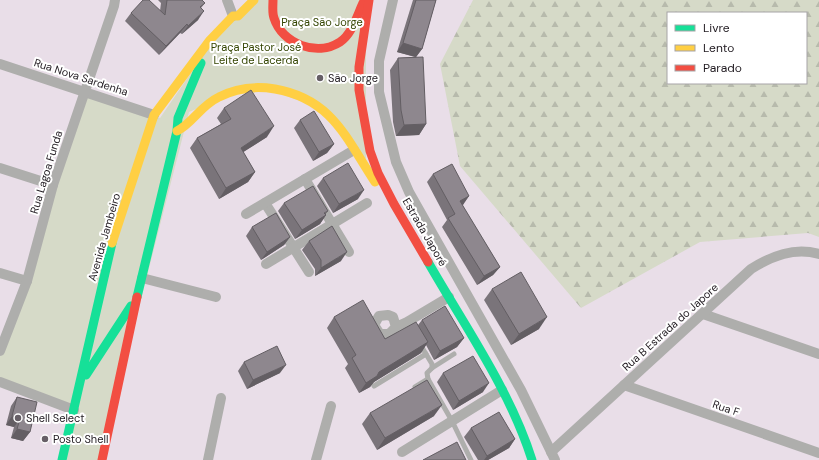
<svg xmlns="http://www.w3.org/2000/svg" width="819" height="460" font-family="'DM Sans',sans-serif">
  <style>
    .forest { fill: url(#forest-firs); fill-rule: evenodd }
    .park { fill: #d6dac8 }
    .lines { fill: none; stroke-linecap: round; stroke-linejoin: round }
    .lane { stroke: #aeaeac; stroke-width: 5 }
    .street { stroke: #aeaeac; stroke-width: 10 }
    .fast { stroke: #16e098; stroke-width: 9 }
    .slow { stroke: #ffcf43; stroke-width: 9 }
    .jam { stroke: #f24e42; stroke-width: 9 }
    .wall { fill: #7a747a }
    .shaded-wall { fill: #635e63 }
    .building { fill: #8e878e; stroke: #635e63 }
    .poi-dot { fill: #665f66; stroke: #fff; stroke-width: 1.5 }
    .labels { text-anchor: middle; stroke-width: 4; stroke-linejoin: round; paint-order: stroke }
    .park-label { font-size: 11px; fill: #340; stroke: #fff }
    .street-label { font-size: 11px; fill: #201a20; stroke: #fff }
    .poi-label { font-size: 11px; fill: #201a20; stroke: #fff; text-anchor: start }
  </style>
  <defs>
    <pattern id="forest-firs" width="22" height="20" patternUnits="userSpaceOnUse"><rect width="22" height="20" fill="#d6dac8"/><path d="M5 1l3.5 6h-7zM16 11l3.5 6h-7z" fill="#b7baac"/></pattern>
  </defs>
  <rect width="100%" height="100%" fill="#e9dee8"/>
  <path class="forest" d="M473 0H819V237L808 233 700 242 581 308 460 166 440 64ZM668 13H806V83H668Z"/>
  <path class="park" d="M254 0H366V159L314 106 273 91 231 94 189 112 100 460H64L76 407 0 380V356L84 91 160 118 213 41Z"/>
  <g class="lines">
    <g class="lane">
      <path d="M420 344 432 364V368L427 373 428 379 452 421 471 460"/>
      <path d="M432 368 454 354"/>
      <path d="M374 386 426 354"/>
      <path d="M415 387 428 379"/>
    </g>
    <g class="street">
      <path d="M227 0 233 16"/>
      <path d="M393 0 379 61V92L396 162 409 192 521 390 555 460"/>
      <path d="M0 64 154 115"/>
      <path d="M0 168 53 185"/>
      <path d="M305 179 349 252"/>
      <path d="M265 203 309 272"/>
      <path d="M246 214 354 150"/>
      <path d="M266 264 367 203"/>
      <path d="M0 273 27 281"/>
      <path d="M142 278 216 297"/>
      <path d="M703 314 819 354"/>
      <path d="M396 327 393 317 388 315 379 316 374 325 380 334H389L396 327 407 322 449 297"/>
      <path d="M0 351 27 281 53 185 114 6 115 0"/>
      <path d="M0 382 74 410"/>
      <path d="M624 385 819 453"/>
      <path d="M402 452 502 390"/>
      <path d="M551 452 751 269C772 256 794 247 819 254"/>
      <path d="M208 460 221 398"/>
      <path d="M316 460 331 406"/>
    </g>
    <g class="fast">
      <path d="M428 262C464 325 510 390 532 460"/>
      <path d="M137 297 177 131 178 118 201 63"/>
      <path d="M86 375 131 306"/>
      <path d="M62 460 112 243"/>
    </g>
    <g class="slow">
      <path d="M177 131C193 123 200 106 219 97 236 88 256 86 275 89 332 99 346 138 375 182"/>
      <path d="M112 243 154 115 210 40 233 16H238L254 0"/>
    </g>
    <g class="jam">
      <path d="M273 0C273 6 272 13 274 18 282 44 317 57 340 42 352 34 357 16 363 3"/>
      <path d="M369 0 359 67V90L370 151 378 173 394 204 428 262"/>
      <path d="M102 460 137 297"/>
    </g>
  </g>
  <g class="wall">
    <path d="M158 0H202L205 3 201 8 198 20 182 34 180 33 159 55 125 21 131 13 160 11 161 3Z"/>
    <path d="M413 0H436L422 49 416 57 426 124 419 135 396 136 393 122 390 70 398 58 415 57 397 52Z"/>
    <path d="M224 108 267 137 243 152 255 172 248 182 219 199 190 148 197 138 221 124 217 118Z"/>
    <path d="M300 120 334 144 327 153 313 161 294 128Z"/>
    <path d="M433 174 469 196 462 205 500 267 493 275 477 285 442 227 447 220 427 182Z"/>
    <path d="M323 178 358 199 333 213 317 186Z"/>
    <path d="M284 203 325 214 326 215 320 224 295 239 278 211Z"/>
    <path d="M252 227 290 237 284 245 261 260 246 236Z"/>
    <path d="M309 241 341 261 315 276V269L302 250Z"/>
    <path d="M492 289 539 329 511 345 484 300Z"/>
    <path d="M334 317 385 339 418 325 422 320 464 338 457 347 434 360 426 345 421 353 374 382 370 387 359 393 345 368 348 364 327 328Z"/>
    <path d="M244 362 280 373 247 389 238 371Z"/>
    <path d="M443 373 483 392 453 410 437 382Z"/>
    <path d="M17 397 30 432 23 441 11 438 14 427 6 425 11 406Z"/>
    <path d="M370 413 434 416 377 450 362 424Z"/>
    <path d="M471 428 515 439 509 448 488 460H478L464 437Z"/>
  </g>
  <g class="shaded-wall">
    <path d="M204 11 198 20 182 34 188 26Z"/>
    <path d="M187 24 180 33 159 55 166 46Z"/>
    <path d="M403 43 422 49 416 57 397 52Z"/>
    <path d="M426 124 419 135 396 136 404 125Z"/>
    <path d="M274 126 267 137 234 158 241 148Z"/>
    <path d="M334 144 327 153 313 161 319 152Z"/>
    <path d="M255 172 248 182 219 199 226 188Z"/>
    <path d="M364 190 358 199 333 213 339 204Z"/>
    <path d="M469 196 463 205 454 210 460 201Z"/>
    <path d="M328 211 324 216 326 215 320 224 295 239 302 230Z"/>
    <path d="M290 237 284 245 261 260 267 252Z"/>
    <path d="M347 252 341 261 315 276 321 268Z"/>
    <path d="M500 267 493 275 477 285 484 276Z"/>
    <path d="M547 317 539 329 511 345 519 334Z"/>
    <path d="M464 338 457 347 434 360 440 351Z"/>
    <path d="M428 342 421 353 374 382 370 387 359 393 366 383 379 372Z"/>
    <path d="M286 365 280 373 247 389 253 380Z"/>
    <path d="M489 383 483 392 453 410 459 401Z"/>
    <path d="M442 405 434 416 377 450 385 438Z"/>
    <path d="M12 416 20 419 14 427 6 425Z"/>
    <path d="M17 429 30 432 23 441 11 438Z"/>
    <path d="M515 439 509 448 488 460H484L487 456Z"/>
  </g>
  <g class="building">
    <path d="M143 0H149L165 15 167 0H202L205 3 200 7 204 11 188 26 187 24 166 46 131 13Z"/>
    <path d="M416 0H436L422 49 403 43Z"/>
    <path d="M423 57 426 124 404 125 401 110 398 58Z"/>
    <path d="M251 90 274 126 241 148 255 172 226 188 197 138 231 119 224 108Z"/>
    <path d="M314 111 334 144 319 152 300 120Z"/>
    <path d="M348 163 364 190 339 204 323 178Z"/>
    <path d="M452 164 469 196 460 201 500 267 484 276 448 218 455 214 433 174Z"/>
    <path d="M313 186 328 211 324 213 326 215 302 230 284 203Z"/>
    <path d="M276 213 290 237 267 252 252 227Z"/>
    <path d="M332 226 347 252 321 268V260L309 241Z"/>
    <path d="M521 272 547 317 519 334 492 289Z"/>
    <path d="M363 300 385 339 416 322 428 342 379 372 377 376 366 383 352 358 356 355 334 317Z"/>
    <path d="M445 306 464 338 440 351 422 320Z"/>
    <path d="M277 346 286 365 253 380 244 362Z"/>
    <path d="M473 356 489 383 459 401 443 373Z"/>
    <path d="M427 380 442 405 385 438 370 413Z"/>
    <path d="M17 397 37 402 30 432 17 429 20 419 12 416Z"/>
    <path d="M499 412 515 439 487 456 471 428Z"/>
    <path d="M457 442 466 460H423Z"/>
  </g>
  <g class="poi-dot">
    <circle cx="320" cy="78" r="4"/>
    <circle cx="18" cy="418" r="4"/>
    <circle cx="45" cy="439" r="4"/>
  </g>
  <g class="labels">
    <g class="park-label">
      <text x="322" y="26">Praça São Jorge</text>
      <text x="256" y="51">Praça Pastor José<tspan x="256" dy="13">Leite de Lacerda</tspan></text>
    </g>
    <g class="street-label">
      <text transform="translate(81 77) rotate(18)" y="4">Rua Nova Sardenha</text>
      <text transform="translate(46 172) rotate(-73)" y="4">Rua Lagoa Funda</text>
      <text transform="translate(425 232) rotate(60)" y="4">Estrada Japoré</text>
      <text transform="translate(104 237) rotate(-74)" y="4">Avenida Jambeiro</text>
      <text transform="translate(670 327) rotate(-42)" y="4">Rua B Estrada do Japore</text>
      <text transform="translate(726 408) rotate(19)" y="4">Rua F</text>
    </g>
    <g class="poi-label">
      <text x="328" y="82">São Jorge</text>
      <text x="26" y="422">Shell Select</text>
      <text x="53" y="443">Posto Shell</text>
    </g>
  </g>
  <rect x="667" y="12" width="140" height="72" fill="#ffffff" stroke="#a6a3a6"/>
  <rect x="675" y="25" width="20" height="6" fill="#16e098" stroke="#a6a3a6"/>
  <text x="703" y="32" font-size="12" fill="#201a20">Livre</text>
  <rect x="675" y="45" width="20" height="6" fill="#ffcf43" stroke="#a6a3a6"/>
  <text x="703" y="52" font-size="12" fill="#201a20">Lento</text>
  <rect x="675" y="65" width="20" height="6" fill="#f24e42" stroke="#a6a3a6"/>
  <text x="703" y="72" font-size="12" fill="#201a20">Parado</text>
</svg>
